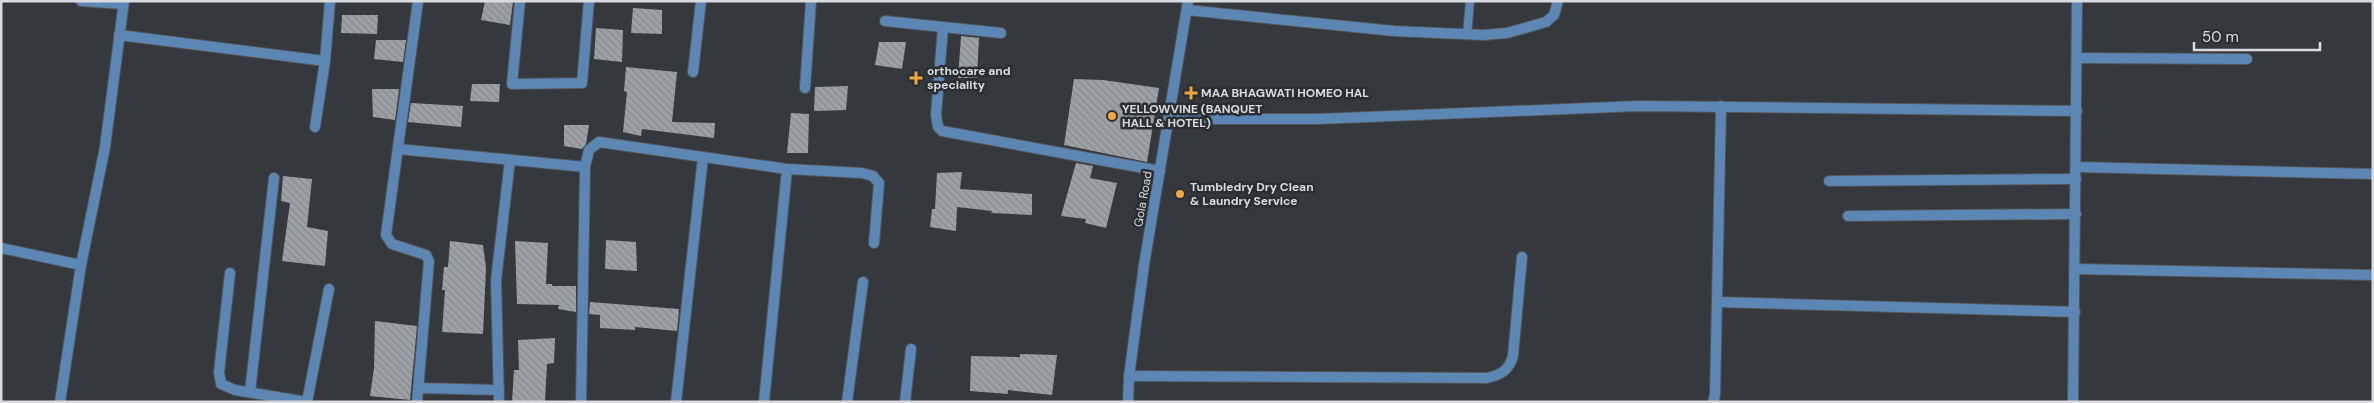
<svg xmlns="http://www.w3.org/2000/svg" width="2374" height="403" font-family="'DM Sans',sans-serif">
  <style>
    .building { fill: url(#building-back-hatch) }
    .lines { fill: none; stroke-linecap: round; stroke-linejoin: round }
    .service-casing { stroke: #535559; stroke-width: 10 }
    .minor-casing { stroke: #535559; stroke-width: 12 }
    .tertiary-casing { stroke: #535559; stroke-width: 12 }
    .service { stroke: #5c87b4; stroke-width: 8 }
    .minor { stroke: #5c87b4; stroke-width: 10 }
    .tertiary { stroke: #5c87b4; stroke-width: 10 }
    .poi-dot { fill: #f0a63f; stroke: #2b2e32; stroke-width: 2 }
    .labels { text-anchor: middle; stroke-width: 5; stroke-linejoin: round; paint-order: stroke }
    .poi-label { font-size: 12px; font-weight: bold; fill: #d9dbde; stroke: #2b2e32; text-anchor: start }
    .street-label { font-size: 12px; fill: #d9dbde; stroke: #2b2e32 }
  </style>
  <defs>
    <pattern id="building-back-hatch" width="6" height="6" patternUnits="userSpaceOnUse" patternTransform="scale(1.25)"><rect width="6" height="6" fill="#9da1a6"/><path d="M-1 5l2 2M0 0l6 6M5-1l2 2" fill="none" stroke="#86898d"/></pattern>
  </defs>
  <rect width="100%" height="100%" fill="#35383c"/>
  <g class="building">
    <path d="M485 1H513L510 25 481 20Z"/>
    <path d="M633 8 662 10V34L631 33Z"/>
    <path d="M342 15H378L377 34 341 33Z"/>
    <path d="M596 28 623 30 622 62 594 59Z"/>
    <path d="M961 36 979 38 977 78H958Z"/>
    <path d="M376 40H406L403 62 374 59Z"/>
    <path d="M879 42H906L902 69 875 65Z"/>
    <path d="M626 67 677 72 672 122 715 123 714 138 642 129 641 136 623 132 627 92 624 91Z"/>
    <path d="M1074 79 1103 80 1159 88 1147 162 1064 145Z"/>
    <path d="M472 84H500L499 102 470 101Z"/>
    <path d="M848 86 846 110 814 111 815 87Z"/>
    <path d="M372 89H399L395 120 373 117Z"/>
    <path d="M411 103 463 106 461 127 408 122Z"/>
    <path d="M791 113 809 114 808 153H787Z"/>
    <path d="M564 125H589L586 144 582 149 564 146Z"/>
    <path d="M1076 163 1093 166 1090 178 1117 183 1106 228 1085 223 1086 219 1061 216Z"/>
    <path d="M962 172 960 189 1032 194V215L991 213 992 211 957 207 956 231 930 227 932 209H935L937 173Z"/>
    <path d="M283 176 312 179 307 227 328 231 325 266 282 261 290 203 281 201Z"/>
    <path d="M606 240 636 242 637 271 605 269Z"/>
    <path d="M450 241 483 245 486 268 483 334 442 332 445 290H442L444 267H448Z"/>
    <path d="M515 241 548 243 546 284H552V286H576V312L558 309 559 305 517 304Z"/>
    <path d="M590 302 679 309 677 331 635 327V330L600 328V315L589 314Z"/>
    <path d="M375 321 417 326 410 400 370 396 374 368Z"/>
    <path d="M555 338 554 363 547 364 545 402H512L514 370H519L518 340Z"/>
    <path d="M1020 354 1057 355 1052 395 1008 390V394L970 391 971 356 1020 357Z"/>
  </g>
  <g class="lines">
    <defs>
      <path id="service" d="M1467 35 1470 1"/>
      <g id="minor">
        <path d="M81 1 123 4"/>
        <path d="M520 1 512 84 582 83 589 1"/>
        <path d="M1187 10 1394 31 1483 35 1507 33 1546 22 1554 15 1558 1"/>
        <path d="M885 21 1001 33"/>
        <path d="M943 27 936 115 938 127 942 131 1160 171"/>
        <path d="M119 35 325 61"/>
        <path d="M2077 58 2247 59"/>
        <path d="M693 72 701 1"/>
        <path d="M805 88 811 1"/>
        <path d="M1169 119H1318L1638 106 2077 111"/>
        <path d="M315 127 325 61 330 1"/>
        <path d="M398 149 585 167"/>
        <path d="M2076 167 2373 174"/>
        <path d="M1829 181 2076 179"/>
        <path d="M1848 216 2076 214"/>
        <path d="M1 248 81 265"/>
        <path d="M2076 269 2373 275"/>
        <path d="M230 273 219 372 221 384 235 390 307 402"/>
        <path d="M1717 302 2075 312"/>
        <path d="M1129 376 1487 378C1501 375 1509 370 1513 356L1522 257"/>
        <path d="M419 388 499 390"/>
        <path d="M250 392 274 178"/>
        <path d="M60 402 81 265 105 147 124 1"/>
        <path d="M307 402 329 289"/>
        <path d="M417 402 429 261 426 255 392 244 386 235 418 1"/>
        <path d="M499 402 496 280 510 160"/>
        <path d="M581 402 585 167 589 150 599 142 787 169 862 173 873 176 879 183 874 243"/>
        <path d="M676 402 703 157"/>
        <path d="M764 402 787 169"/>
        <path d="M847 402 863 282"/>
        <path d="M905 402 911 349"/>
        <path d="M1713 402 1715 395 1721 106"/>
        <path d="M2073 402 2077 1"/>
      </g>
      <path id="tertiary" d="M1128 402 1129 376 1144 265 1188 1"/>
    </defs>
    <use href="#service" class="service-casing"/>
    <use href="#minor" class="minor-casing"/>
    <use href="#tertiary" class="tertiary-casing"/>
    <use href="#service" class="service"/>
    <use href="#minor" class="minor"/>
    <use href="#tertiary" class="tertiary"/>
  </g>
  <g class="poi-dot">
    <path d="M913.5 70.5h5v5h5v5h-5v5h-5v-5h-5v-5h5z"/>
    <path d="M1188.5 85.5h5v5h5v5h-5v5h-5v-5h-5v-5h5z"/>
    <circle cx="1112" cy="116" r="5"/>
    <circle cx="1180" cy="194" r="5"/>
  </g>
  <g class="labels">
    <g class="poi-label">
      <text x="927" y="75">orthocare and<tspan x="927" dy="14">speciality</tspan></text>
      <text x="1201" y="97">MAA BHAGWATI HOMEO HAL</text>
      <text x="1122" y="113">YELLOWVINE (BANQUET<tspan x="1122" dy="14">HALL &amp; HOTEL)</tspan></text>
      <text x="1190" y="191">Tumbledry Dry Clean<tspan x="1190" dy="14">&amp; Laundry Service</tspan></text>
    </g>
    <g class="street-label">
      <text transform="translate(1143 199) rotate(-80)" y="4">Gola Road</text>
    </g>
  </g>
  <rect width="2374" height="403" fill="none" stroke="#d9dbde" stroke-width="5"/>
  <path d="M2194 42v8h126v-8" fill="none" stroke="#d9dbde" stroke-width="2.5"/>
  <text x="2202" y="42" font-size="15" fill="#d9dbde" stroke="#2b2e32" stroke-width="4" paint-order="stroke">50 m</text>
</svg>
